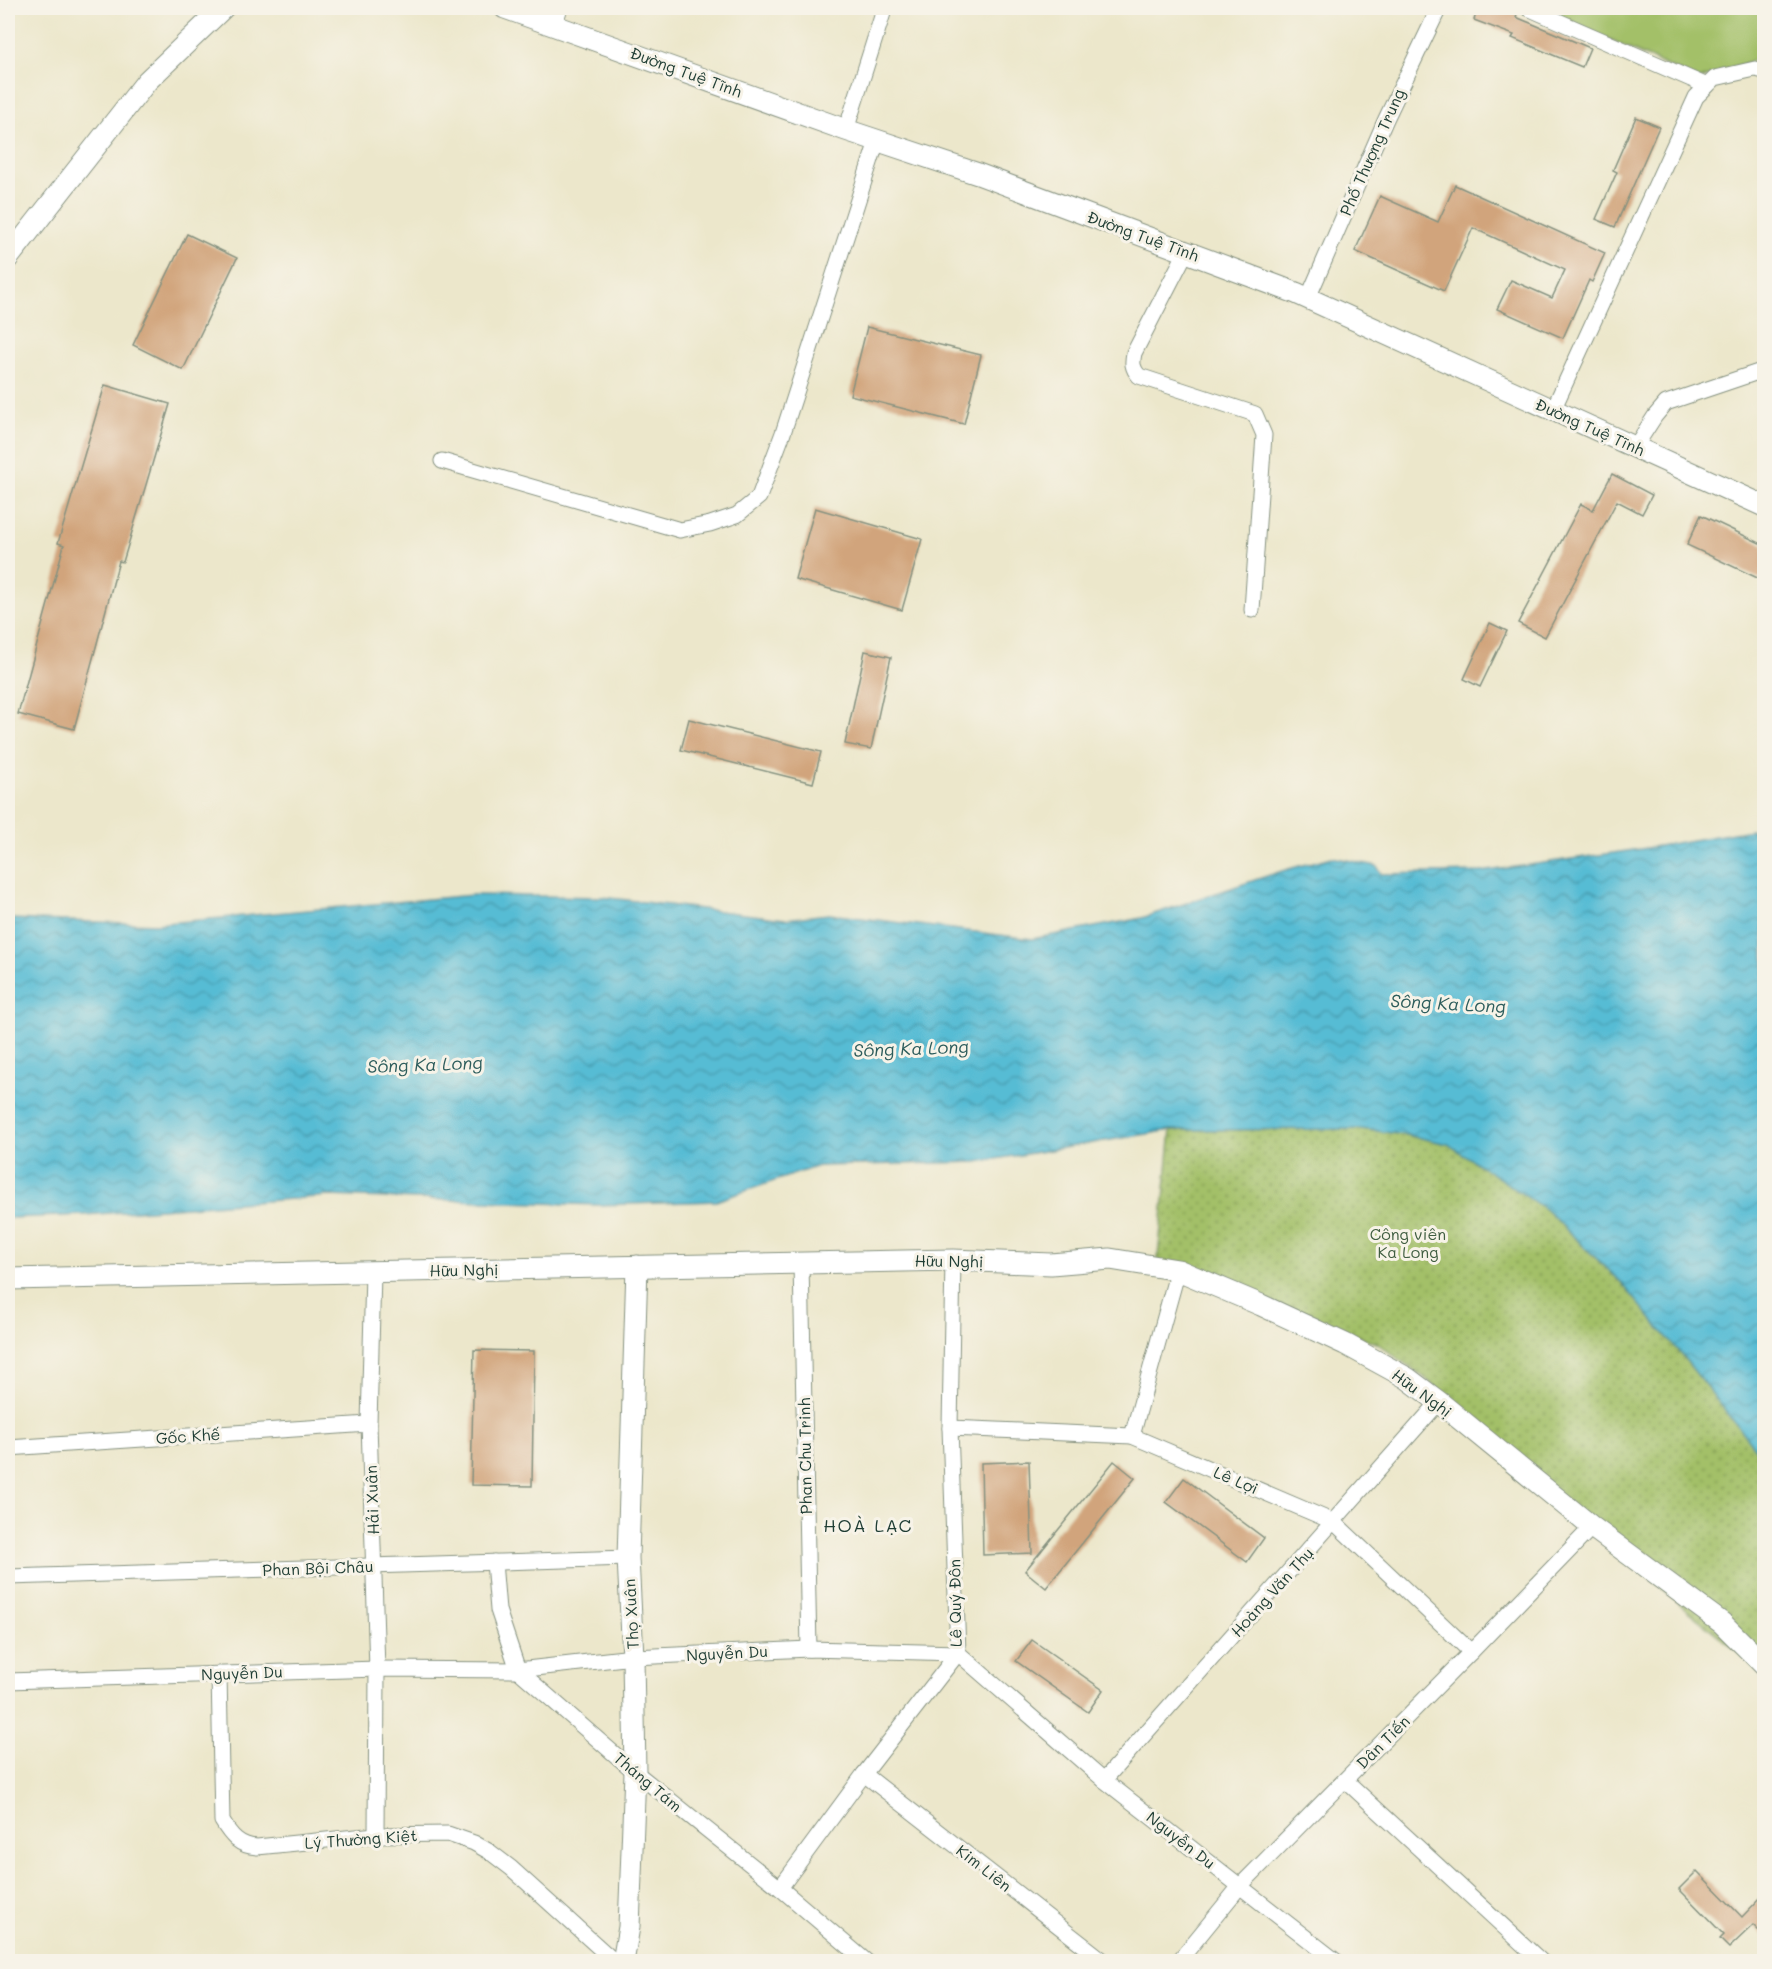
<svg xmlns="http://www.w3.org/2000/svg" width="1772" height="1969" font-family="Mali,sans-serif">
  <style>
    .green { fill: #a3c067; stroke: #617e4e; stroke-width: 1.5 }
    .park { fill: url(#park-dots); stroke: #617e4e; stroke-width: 1.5 }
    .water { fill: url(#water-waves); stroke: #3a7c84; stroke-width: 1.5 }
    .building { fill: #d1a47b }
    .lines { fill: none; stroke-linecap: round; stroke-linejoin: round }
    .street-casing { stroke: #869280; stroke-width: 17 }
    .secondary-casing { stroke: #869280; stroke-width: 23 }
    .street { stroke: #fff; stroke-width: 15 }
    .secondary { stroke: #fff; stroke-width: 21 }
    .labels { text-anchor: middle; stroke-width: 6; stroke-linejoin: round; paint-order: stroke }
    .street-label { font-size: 16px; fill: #1f3d34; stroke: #f7f3e8 }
    .park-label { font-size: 16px; fill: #405e41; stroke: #f7f3e8 }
    .water-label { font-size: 18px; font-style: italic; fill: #2d5d5c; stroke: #f7f3e8 }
    .neighbourhood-label { font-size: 18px; letter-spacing: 1.5px; fill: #1f3d34; stroke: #f7f3e8 }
  </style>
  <defs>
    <pattern id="park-dots" width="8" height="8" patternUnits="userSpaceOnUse" patternTransform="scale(1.5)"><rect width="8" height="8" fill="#a3c067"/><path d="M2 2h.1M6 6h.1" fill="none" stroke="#849d56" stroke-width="1.8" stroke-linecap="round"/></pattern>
    <pattern id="water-waves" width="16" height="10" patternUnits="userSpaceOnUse" patternTransform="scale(1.5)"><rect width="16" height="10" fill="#56bcd4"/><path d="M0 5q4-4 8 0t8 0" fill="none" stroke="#479aad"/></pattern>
  </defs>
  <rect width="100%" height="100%" fill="#f7f3e8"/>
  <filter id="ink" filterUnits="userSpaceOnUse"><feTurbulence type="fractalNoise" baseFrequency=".0167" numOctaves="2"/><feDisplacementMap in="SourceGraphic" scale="12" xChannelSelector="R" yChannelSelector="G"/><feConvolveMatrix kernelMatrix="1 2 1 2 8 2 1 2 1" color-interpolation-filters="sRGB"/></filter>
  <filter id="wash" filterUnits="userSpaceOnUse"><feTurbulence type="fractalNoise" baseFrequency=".008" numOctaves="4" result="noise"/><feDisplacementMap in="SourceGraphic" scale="24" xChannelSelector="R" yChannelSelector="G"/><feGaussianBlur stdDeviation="1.35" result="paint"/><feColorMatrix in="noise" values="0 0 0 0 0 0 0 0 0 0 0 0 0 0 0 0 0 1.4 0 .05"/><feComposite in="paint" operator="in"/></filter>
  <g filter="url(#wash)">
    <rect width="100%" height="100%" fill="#ece7cb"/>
    <path class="green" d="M1538 8H1764V48L1758 59 1698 80Z"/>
    <path class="park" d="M1361 1129 1407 1135 1448 1144 1545 1209 1620 1281 1681 1354 1764 1460V1672L1688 1611 1426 1379 1377 1343 1264 1301 1157 1266 1171 1130Z"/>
    <path class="water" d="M1751 830 1764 836V1460L1681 1354 1620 1281 1545 1209 1448 1144 1407 1135 1361 1129 1171 1130 977 1162 818 1166 716 1201 600 1205 329 1196 84 1215 8 1218V919L156 924 473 895 602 897 785 919 829 914 1032 939 1142 918 1282 871 1331 857 1377 866 1381 874 1481 872 1641 849Z"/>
    <g id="blocks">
      <g class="building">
        <path d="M1478 8H1498L1517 14 1516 17 1590 48 1582 67 1512 38 1514 35 1474 20Z"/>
        <path d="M1636 117 1659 127 1615 227 1596 219 1617 172 1613 170Z"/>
        <path d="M1455 185 1605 253 1592 282 1589 280 1563 338 1497 309 1511 280 1552 298 1565 270 1473 228 1444 291 1355 251 1380 196 1438 222Z"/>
        <path d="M187 234 237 258 183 370 133 345Z"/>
        <path d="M867 327 981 355 964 424 850 395Z"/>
        <path d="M105 385 170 404 123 562 119 561 74 729 18 714 64 545 58 543Z"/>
        <path d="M1612 474 1652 495 1642 514 1617 501 1545 637 1518 623 1581 504 1593 510Z"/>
        <path d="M815 508 922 539 902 610 795 579Z"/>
        <path d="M1701 515 1764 545V581L1687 545Z"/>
        <path d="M1490 623 1507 631 1480 687 1464 679Z"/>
        <path d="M865 651 891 657 871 749 845 744Z"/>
        <path d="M689 719 821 752 813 783 681 750Z"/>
        <path d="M474 1350 534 1351 532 1486 471 1485Z"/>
        <path d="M1029 1461 1032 1553 983 1555 981 1463Z"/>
        <path d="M1114 1461 1135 1478 1046 1588 1025 1571Z"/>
        <path d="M1184 1478 1264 1538 1247 1562 1166 1502Z"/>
        <path d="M1032 1640 1103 1690 1088 1712 1016 1661Z"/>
        <path d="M1697 1871 1742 1917 1764 1894V1936L1753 1925 1729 1948 1720 1939 1724 1935 1679 1889Z"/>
      </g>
    </g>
  </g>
  <g filter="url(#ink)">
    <use href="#blocks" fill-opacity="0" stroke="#869280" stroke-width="1.5"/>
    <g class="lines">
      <defs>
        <g id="street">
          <path d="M1528 8 1707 86"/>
          <path d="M554 25 560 8"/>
          <path d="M846 130 884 10 883 8"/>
          <path d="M1186 252 1134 353C1132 363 1132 368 1139 376L1255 414 1264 435 1252 610"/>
          <path d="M1308 298 1386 119 1439 8"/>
          <path d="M1553 410 1696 97 1715 78 1755 69 1764 71"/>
          <path d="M1635 447 1655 416 1666 403 1764 370"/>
          <path d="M442 461 680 530 710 524 737 515 759 497 783 433 877 141"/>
          <path d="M801 1263 809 1649"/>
          <path d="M373 1273 369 1424 377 1669 376 1835"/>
          <path d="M950 1428 1132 1436 1334 1522 1471 1652"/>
          <path d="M1132 1436 1178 1270"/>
          <path d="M8 1448 369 1424"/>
          <path d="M494 1562 498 1610 518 1670 635 1772 780 1888 867 1962"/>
          <path d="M8 1577 628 1558"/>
          <path d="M219 1674 222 1821C231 1836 239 1846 257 1847L376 1835 448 1834 474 1843 490 1852 511 1868 615 1962"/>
          <path d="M8 1681 377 1669 518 1670 633 1657 809 1649 958 1653 1104 1780 1337 1962"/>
          <path d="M864 1774 1105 1962"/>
          <path d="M1104 1780 1439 1402"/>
          <path d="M1345 1780 1542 1962"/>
          <path d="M780 1888 864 1774 958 1653 950 1428 953 1260"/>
          <path d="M1178 1962 1240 1886 1471 1652 1592 1527"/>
        </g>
        <g id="secondary">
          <path d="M505 8 846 130 978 174 1296 293 1764 506"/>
          <path d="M8 258 147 81 223 8"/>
          <path d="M8 1279 953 1260 1051 1264 1110 1259 1178 1270 1261 1305 1345 1344 1407 1378 1439 1402 1592 1527 1722 1623 1764 1665"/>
          <path d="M623 1962 629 1927 635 1772 633 1657 628 1558 637 1266"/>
        </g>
      </defs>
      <use href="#street" class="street-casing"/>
      <use href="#secondary" class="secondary-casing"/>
      <use href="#street" class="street"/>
      <use href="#secondary" class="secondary"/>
    </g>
  </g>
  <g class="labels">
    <g class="street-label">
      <text transform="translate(686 72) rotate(20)" y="6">Đường Tuệ Tĩnh</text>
      <text transform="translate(1372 152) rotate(-66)" y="6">Phố Thượng Trung</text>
      <text transform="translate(1143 236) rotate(20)" y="6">Đường Tuệ Tĩnh</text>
      <text transform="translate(1590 427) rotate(24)" y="6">Đường Tuệ Tĩnh</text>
      <text transform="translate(949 1261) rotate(1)" y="6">Hữu Nghị</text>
      <text transform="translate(464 1270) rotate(-1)" y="6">Hữu Nghị</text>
      <text transform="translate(1422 1393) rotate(36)" y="6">Hữu Nghị</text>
      <text transform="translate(188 1436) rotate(-4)" y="6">Gốc Khế</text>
      <text transform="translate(805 1456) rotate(-91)" y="6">Phan Chu Trinh</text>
      <text transform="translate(1236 1480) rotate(23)" y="6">Lê Lợi</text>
      <text transform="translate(372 1500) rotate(-92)" y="6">Hải Xuân</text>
      <text transform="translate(318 1568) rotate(-2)" y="6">Phan Bội Châu</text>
      <text transform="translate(1272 1592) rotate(-48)" y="6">Hoàng Văn Thụ</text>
      <text transform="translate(955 1603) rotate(-91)" y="6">Lê Quý Đôn</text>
      <text transform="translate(631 1614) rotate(-93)" y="6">Thọ Xuân</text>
      <text transform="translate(727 1653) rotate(-3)" y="6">Nguyễn Du</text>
      <text transform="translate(242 1673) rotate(-2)" y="6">Nguyễn Du</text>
      <text transform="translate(1383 1742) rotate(-45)" y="6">Dân Tiến</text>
      <text transform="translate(648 1782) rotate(40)" y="6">Tháng Tám</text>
      <text transform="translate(361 1839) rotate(-4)" y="6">Lý Thường Kiệt</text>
      <text transform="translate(1181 1840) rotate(38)" y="6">Nguyễn Du</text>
      <text transform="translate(984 1868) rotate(38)" y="6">Kim Liên</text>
    </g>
    <g class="park-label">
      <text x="1408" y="1240">Công viên<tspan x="1408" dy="18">Ka Long</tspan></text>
    </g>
    <g class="water-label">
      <text transform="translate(1448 1004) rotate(3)" y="6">Sông Ka Long</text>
      <text transform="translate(911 1049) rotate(-2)" y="6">Sông Ka Long</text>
      <text transform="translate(425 1065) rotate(-2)" y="6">Sông Ka Long</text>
    </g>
    <g class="neighbourhood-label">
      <text x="868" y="1532">HOÀ LẠC</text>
    </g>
  </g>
  <rect width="1772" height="1969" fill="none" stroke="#f7f3e8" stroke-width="30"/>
</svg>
